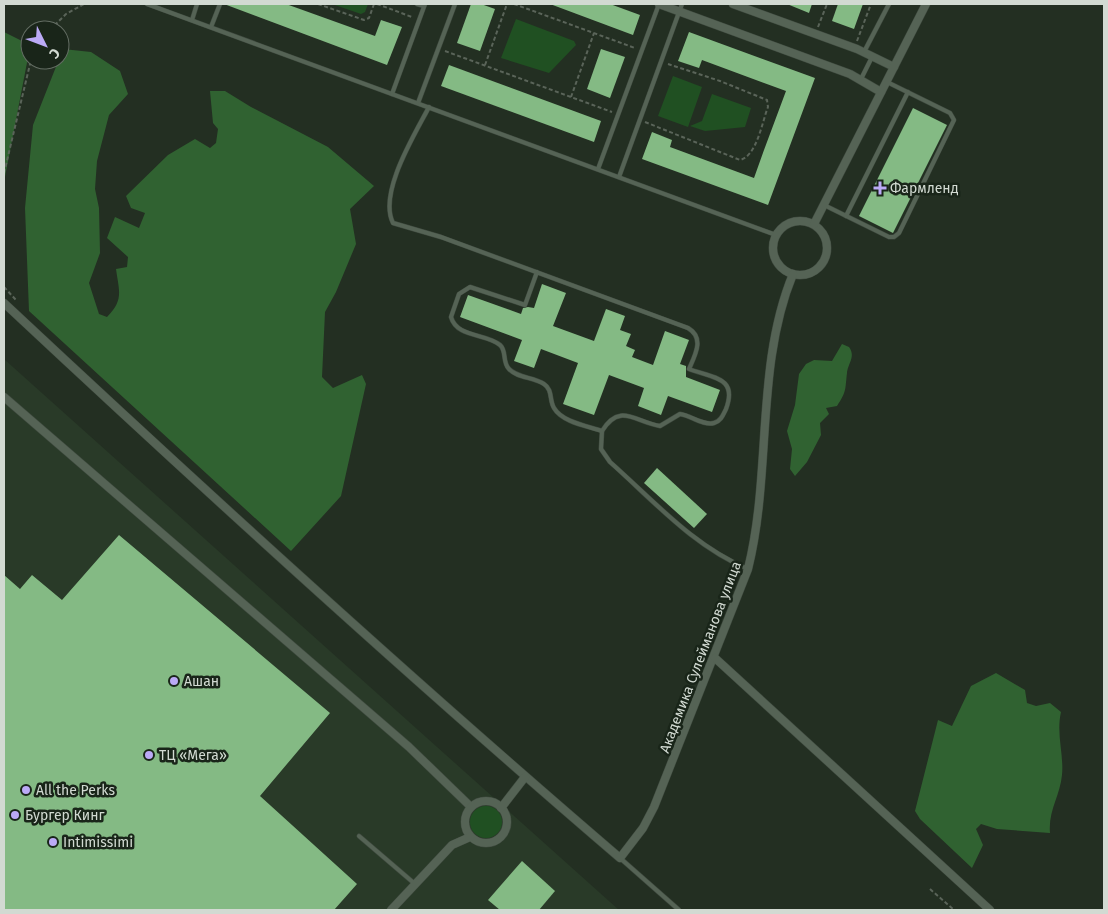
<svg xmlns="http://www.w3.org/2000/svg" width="1108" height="914" font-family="'Fira Sans',sans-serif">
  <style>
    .built { fill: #293a28 }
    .green { fill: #205022 }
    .forest { fill: #306231 }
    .building { fill: #84ba84 }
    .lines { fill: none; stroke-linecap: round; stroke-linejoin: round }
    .lane-casing { stroke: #3f4a3f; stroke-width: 5 }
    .street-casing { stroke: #3f4a3f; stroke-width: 9 }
    .path { stroke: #5a6459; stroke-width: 2; stroke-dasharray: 4 2.5; stroke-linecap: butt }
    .lane { stroke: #556355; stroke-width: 4 }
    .street { stroke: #556355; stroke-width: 8 }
    .poi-dot { fill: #bbaaf6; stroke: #192519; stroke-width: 2 }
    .labels { text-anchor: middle; stroke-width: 5; stroke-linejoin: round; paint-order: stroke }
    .poi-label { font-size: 14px; fill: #d2dad2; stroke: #192519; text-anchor: start }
    .street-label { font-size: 14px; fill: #d2dad2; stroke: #192519 }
  </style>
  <rect width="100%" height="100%" fill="#232f22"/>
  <path class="built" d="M4 359 619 910H4Z"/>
  <g class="green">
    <path d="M332 4H368L365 12 361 14Z"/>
    <path d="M516 19 574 41 576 45 549 73 501 58Z"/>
    <path d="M673 76 702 87 688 127 658 116Z"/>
    <path d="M712 94 751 108 745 127 705 131 690 126 702 121Z"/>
    <circle cx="486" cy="822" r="16"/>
  </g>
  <g class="forest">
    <path d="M4 32 30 45V47L4 182Z"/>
    <path d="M63 49 91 52 120 71 128 94 109 115 97 161 95 189 99 208 100 253 89 283 99 314 107 317C124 300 119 291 116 269L127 267 128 257 107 238 115 217 139 228 145 213 131 208 126 196 168 155 195 139 210 148 216 143 218 129 213 123 210 91H225L251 107 328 147 374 186 350 209 356 244 336 292 325 312 322 377 333 388 362 375 366 384 341 496 291 551 29 311 25 208 33 125Z"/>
    <path d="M842 344 849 347C856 357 848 363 847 373 845 389 847 391 837 406L826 408 829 414 820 423 821 435 807 462 795 476 790 469 792 449 787 431 795 405 799 374 806 364 814 360 832 361Z"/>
    <path d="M996 673 1025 690 1027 703 1036 706 1050 703 1061 712C1056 734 1064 754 1062 775 1060 796 1048 811 1050 833L997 829 981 824 976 829 983 845 972 868 920 819 915 811 938 720 952 726 971 686Z"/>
  </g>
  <g class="building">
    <path d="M224 4H286L375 36 381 20 402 27 387 65Z"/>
    <path d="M471 4H481L495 9 480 51 457 43Z"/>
    <path d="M550 4H610L640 15 633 35Z"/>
    <path d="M787 4H812L809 13Z"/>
    <path d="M838 4H863L854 29 832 21Z"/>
    <path d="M689 32 815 78 768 205 642 159 652 132 672 140 670 147 754 178 764 150 786 91 702 60 699 68 678 61Z"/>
    <path d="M601 49 625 57 610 98 587 89Z"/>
    <path d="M449 65 601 121 594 142 441 86Z"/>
    <path d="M913 108 947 125 893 233 859 216Z"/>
    <path d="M542 284 566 293 553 326 594 341 606 309 625 316 620 330 631 334 626 346 635 350 632 357 653 365 665 331 689 340 680 364 686 366V377L720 390 712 412 668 396 661 415 638 406 644 388 609 375 594 415 563 404 578 363 541 349 534 368 514 361 522 340 460 317 468 295 521 314 523 308 528 307 534 308Z"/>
    <path d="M657 468 707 514 694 528 644 483Z"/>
    <path d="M119 535 330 713 260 796 357 884 334 910H4V575L20 589 32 575 62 600Z"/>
    <path d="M522 861 555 891 539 910H500L488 900Z"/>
  </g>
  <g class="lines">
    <defs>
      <g id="lane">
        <path d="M147 4 776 235"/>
        <path d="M417 4 424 6"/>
        <path d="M192 20 197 4"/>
        <path d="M211 27 220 4"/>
        <path d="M864 52 889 4"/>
        <path d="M861 79 872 57"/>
        <path d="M392 94 425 4"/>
        <path d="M418 103 455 4"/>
        <path d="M429 107C415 134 378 193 393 223L441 237 688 328C705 338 695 355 689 369 713 378 738 377 726 409 723 415 721 421 714 423 703 426 690 415 680 414L660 426C635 422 620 402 602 431 587 426 562 422 554 408 549 400 553 390 544 384 534 377 517 378 509 369 502 362 507 351 500 345 486 333 457 338 451 317L459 294 470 287 525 305 537 272"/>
        <path d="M598 169 659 4"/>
        <path d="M619 177 682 4"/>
        <path d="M824 205 889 237H894L899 233 954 120 950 113 887 82"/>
        <path d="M846 216 908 92"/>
        <path d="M602 431 601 449 610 462C654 501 693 546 748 569"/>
        <path d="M359 836 415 884"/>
        <path d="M620 858 679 910"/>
      </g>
      <g id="street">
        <path d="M659 4 850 74 881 92"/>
        <path d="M733 4 857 49 894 67"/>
        <circle cx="800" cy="248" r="27"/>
        <path d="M814 224 926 4"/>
        <path d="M4 303C206 492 410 678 620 858L643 828 654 807 748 569C772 473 755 366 793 274"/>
        <path d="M4 397 409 747 471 807"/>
        <path d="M715 658 990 910"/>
        <circle cx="486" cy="822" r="21"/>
        <path d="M501 808 525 777"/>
        <path d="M391 910 452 845 470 837"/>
      </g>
    </defs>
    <use href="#lane" class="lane-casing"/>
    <use href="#street" class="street-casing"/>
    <g class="path">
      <path d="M318 4 364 20 369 18 374 4"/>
      <path d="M377 4 412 17"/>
      <path d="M514 4 635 48"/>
      <path d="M818 27 827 4"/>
      <path d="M50 30 66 14 84 4"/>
      <path d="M857 41 871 4"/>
      <path d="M445 51 612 112"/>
      <path d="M485 65 507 4"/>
      <path d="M571 97 594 33"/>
      <path d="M645 122 740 160C757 156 762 122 768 107L767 100 720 81 668 64"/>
      <path d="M4 173 31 60"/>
      <path d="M4 287 16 300"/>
      <path d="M930 889 954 910"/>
    </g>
    <use href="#lane" class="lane"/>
    <use href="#street" class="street"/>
  </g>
  <g class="poi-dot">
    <path d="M877.5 180.5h5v5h5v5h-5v5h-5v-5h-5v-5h5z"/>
    <circle cx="174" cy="681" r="5"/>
    <circle cx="149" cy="755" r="5"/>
    <circle cx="26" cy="790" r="5"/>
    <circle cx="15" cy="815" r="5"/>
    <circle cx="53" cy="842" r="5"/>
  </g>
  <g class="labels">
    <g class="poi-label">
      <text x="890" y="193">Фармленд</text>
      <text x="184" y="686">Ашан</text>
      <text x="159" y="760">ТЦ «Мега»</text>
      <text x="36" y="795">All the Perks</text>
      <text x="25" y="820">Бургер Кинг</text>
      <text x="63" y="847">Intimissimi</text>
    </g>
    <g class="street-label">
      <text transform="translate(700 657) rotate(-69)" y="5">Академика Сулейманова улица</text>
    </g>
  </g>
  <rect width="1108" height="914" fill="none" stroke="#d2dad2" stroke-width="10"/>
  <g transform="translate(45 45) rotate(132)"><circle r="24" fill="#192519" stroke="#636d63"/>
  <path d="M0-4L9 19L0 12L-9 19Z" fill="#bbaaf6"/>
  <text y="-8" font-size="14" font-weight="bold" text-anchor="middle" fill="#d2dad2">С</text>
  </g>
</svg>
